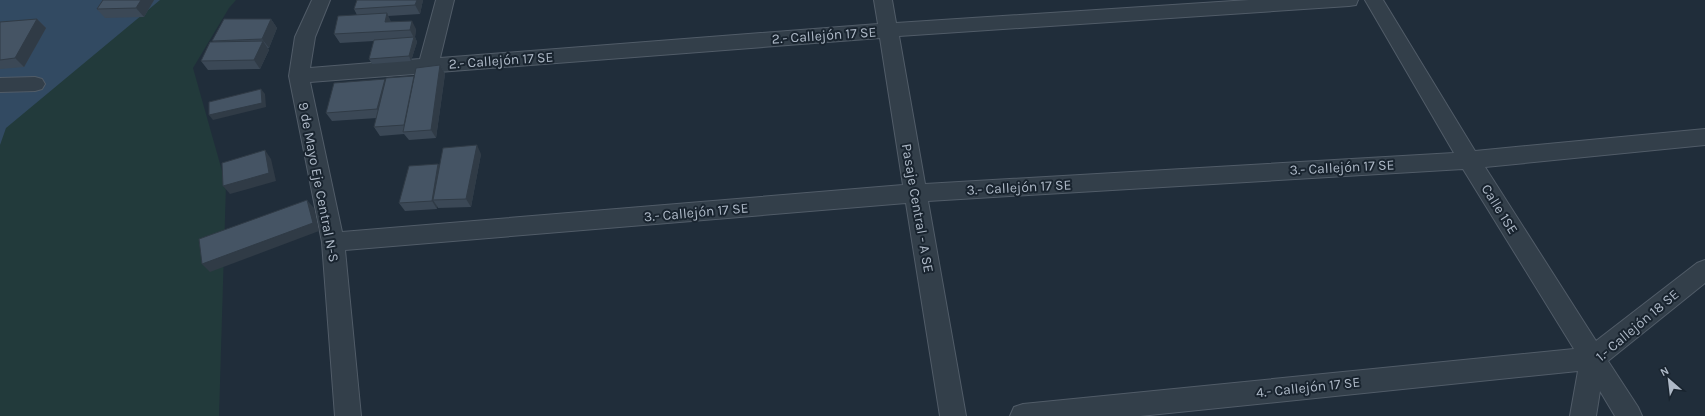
<svg xmlns="http://www.w3.org/2000/svg" width="1705" height="416" font-family="Karla,sans-serif">
  <style>
    .green { fill: #223a3b }
    .water { fill: #324a62 }
    .lines { fill: none; stroke-linecap: round; stroke-linejoin: round }
    .minor-casing { stroke: #515c68; stroke-width: 2 }
    .minor { fill: #333f4a; fill-rule: evenodd }
    .wall { fill: #3b4856 }
    .shaded-wall { fill: #303b46 }
    .building { fill: #455464; stroke: #303b46 }
    .labels { text-anchor: middle; stroke-width: 4; stroke-linejoin: round; paint-order: stroke }
    .street-label { font-size: 14px; fill: #aeb9c7; stroke: #19242f }
  </style>
  <rect width="100%" height="100%" fill="#202d3a"/>
  <path class="green" d="M0 0H236L229 8 193 68 226 185 219 416H0Z"/>
  <path class="water" d="M0 0H160L6 128 0 145Z"/>
  <g class="lines">
    <defs>
      <g id="minor">
        <path d="M312 0H330L315 37 310 68 420 59 436 0H454L440 58 878 24 874 0H892L896 23 1249 0H1358L1356 5 1349 6 899 36 925 184 1454 153 1365 0H1383L1475 151 1705 129V145L1485 167 1596 341 1697 263 1705 260V283L1608 361 1638 407 1642 416H1615L1600 391 1596 416H1570L1578 371 1140 416H1010L1014 407 1023 404 1574 349 1463 169 928 201 966 416H940L906 203 345 250 361 416H335L322 242 289 76 295 37ZM880 38 903 185 342 232 310 82Z"/>
        <path d="M35 77 42 79 45 84 42 89 35 91 0 92V78Z"/>
      </g>
    </defs>
    <use href="#minor" class="minor-casing"/>
    <use href="#minor" class="minor"/>
  </g>
  <g class="wall">
    <path d="M103 0H154L144 17 105 18 97 9Z"/>
    <path d="M357 0H423L420 14 388 16 391 22 416 29 415 37 417 42 411 61 372 64 369 59 374 41 340 43 334 34 357 15 354 9Z"/>
    <path d="M37 19 46 28 24 67 0 69V22Z"/>
    <path d="M271 19 277 28 269 48H268L269 50 260 69 208 70 201 61 214 42 212 41Z"/>
    <path d="M440 65 445 74 436 138 409 140 404 134 380 136 374 127 377 118 332 121 326 113 386 80 415 77Z"/>
    <path d="M481 154 471 207 438 208 437 206V209L405 211 399 203 438 164 440 166Z"/>
  </g>
  <g class="shaded-wall">
    <path d="M141 0H154L144 17 136 8Z"/>
    <path d="M417 0H423L420 14 415 5Z"/>
    <path d="M387 13 391 22H385Z"/>
    <path d="M37 19 46 28 24 67 15 58Z"/>
    <path d="M271 19 277 28 269 48 262 39Z"/>
    <path d="M412 21 416 29 415 37 417 42 411 61 409 56 414 38 410 30Z"/>
    <path d="M263 41 269 50 260 69 254 60Z"/>
    <path d="M440 65 445 74 436 138 431 130Z"/>
    <path d="M414 76 419 84 408 132 404 125Z"/>
    <path d="M385 79 390 87 383 118 377 109Z"/>
    <path d="M261 89 265 94 266 107 213 120 209 115Z"/>
    <path d="M477 145 481 154 471 207 466 199Z"/>
    <path d="M265 150 271 159 276 181 230 194 223 186Z"/>
    <path d="M438 164 443 172 433 200 437 206V209L432 201Z"/>
    <path d="M307 200 314 208 319 231 210 272 202 264Z"/>
  </g>
  <g class="building">
    <path d="M103 0H141L136 8 97 9Z"/>
    <path d="M357 0H417L415 5 354 9Z"/>
    <path d="M387 13 385 22 412 21 410 30 334 34 338 16Z"/>
    <path d="M37 19 15 58 0 60V22Z"/>
    <path d="M224 19H271L262 39 212 41Z"/>
    <path d="M414 37 409 56 369 59 374 40Z"/>
    <path d="M263 41 254 60 201 61 210 42Z"/>
    <path d="M440 65 431 130 403 132 416 68Z"/>
    <path d="M414 76 404 125 374 127 386 78Z"/>
    <path d="M385 79 377 109 326 113 334 83Z"/>
    <path d="M261 89 262 103 209 115V102Z"/>
    <path d="M477 145 466 199 433 200 443 148Z"/>
    <path d="M265 150 269 173 223 186 222 163Z"/>
    <path d="M438 164 432 201 399 203 409 166Z"/>
    <path d="M307 200 313 223 202 264 199 239Z"/>
  </g>
  <g class="labels">
    <g class="street-label">
      <text transform="translate(824 35) rotate(-4)" y="5">2.- Callejón 17 SE</text>
      <text transform="translate(501 60) rotate(-4)" y="5">2.- Callejón 17 SE</text>
      <text transform="translate(1342 167) rotate(-3)" y="5">3.- Callejón 17 SE</text>
      <text transform="translate(319 182) rotate(79)" y="5">9 de Mayo Eje Central N-S</text>
      <text transform="translate(1019 187) rotate(-3)" y="5">3.- Callejón 17 SE</text>
      <text transform="translate(918 208) rotate(80)" y="5">Pasaje Central - A SE</text>
      <text transform="translate(1500 209) rotate(58)" y="5">Calle 1SE</text>
      <text transform="translate(696 212) rotate(-5)" y="5">3.- Callejón 17 SE</text>
      <text transform="translate(1637 325) rotate(-40)" y="5">1.- Callejón 18 SE</text>
      <text transform="translate(1308 387) rotate(-6)" y="5">4.- Callejón 17 SE</text>
    </g>
  </g>
  <g transform="translate(1669 380) rotate(332)" stroke="#19242f" stroke-width="3" paint-order="stroke">
  <path d="M0-3L7 15L0 10L-7 15Z" fill="#aeb9c7"/>
  <text y="-6" font-size="11" font-weight="bold" text-anchor="middle" fill="#aeb9c7">N</text>
  </g>
</svg>
